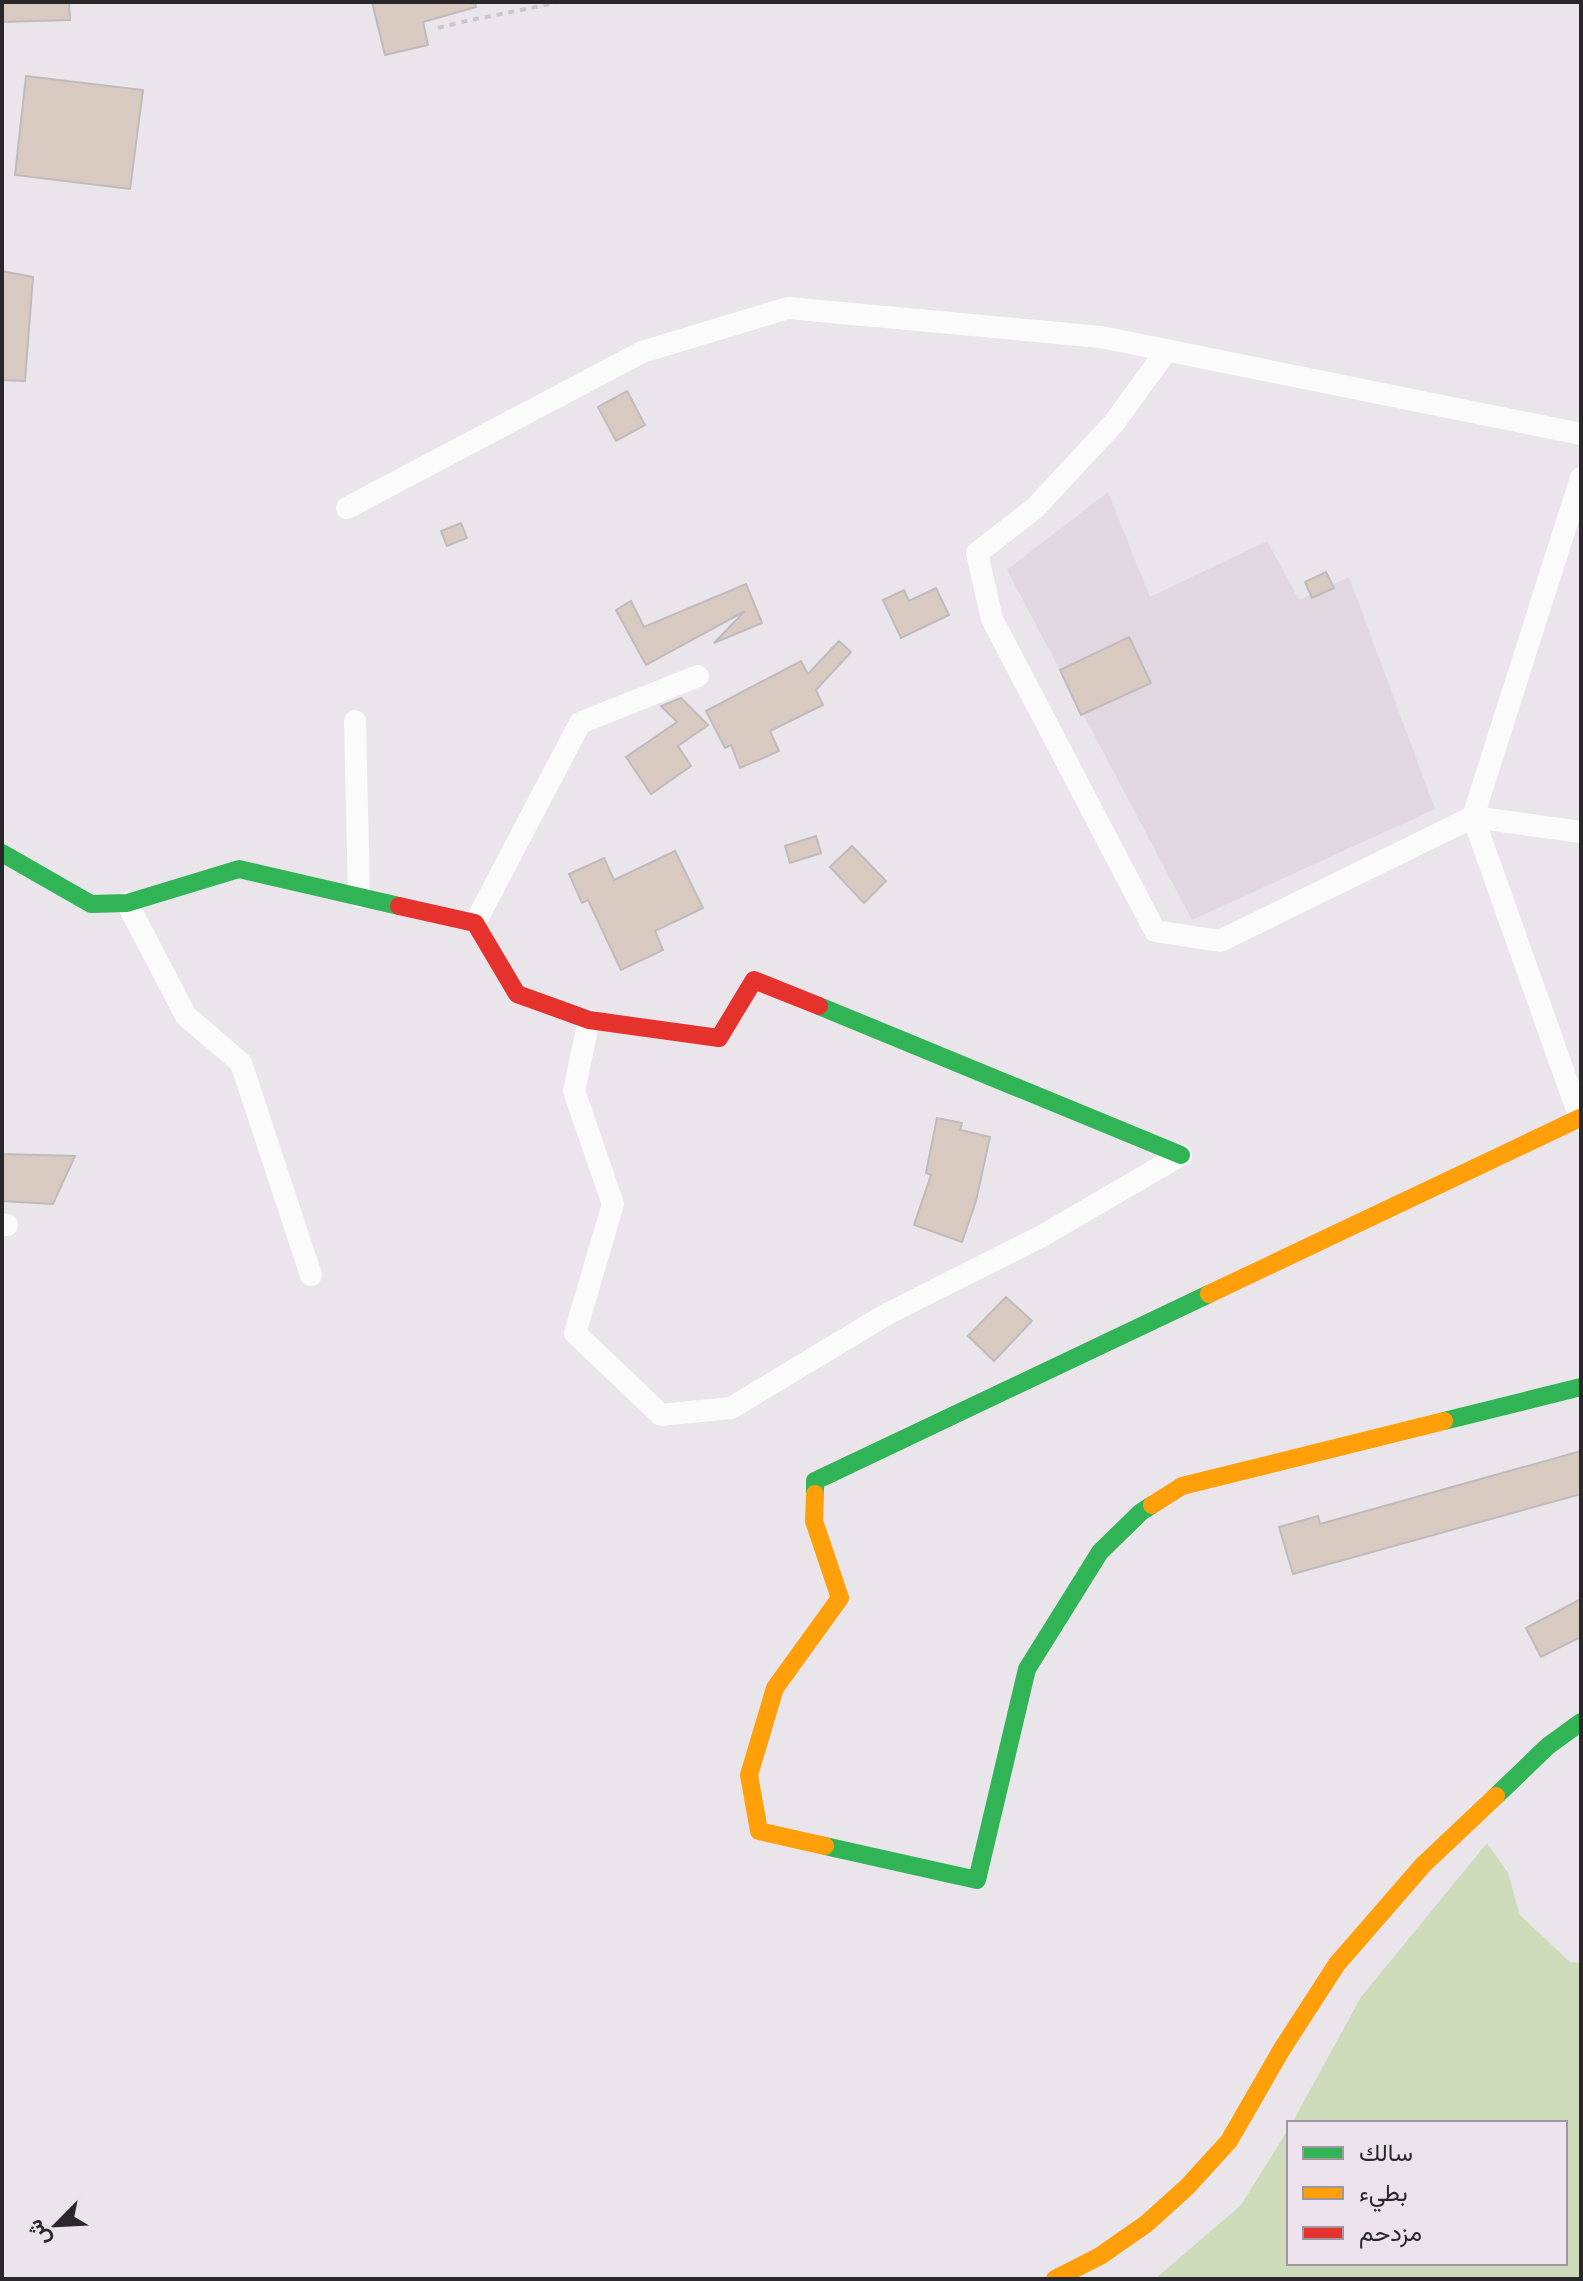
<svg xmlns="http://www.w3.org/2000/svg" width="1583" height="2281" font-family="'Golos Text',Vazirmatn,sans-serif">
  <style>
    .built { fill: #e0d7e1 }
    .green { fill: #cedbbb }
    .building { fill: #d8cac1; stroke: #bfbbbc; stroke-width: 2 }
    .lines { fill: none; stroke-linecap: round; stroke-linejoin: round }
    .path { stroke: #c9c7c9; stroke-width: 4; stroke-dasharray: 6 6; stroke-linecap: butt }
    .street { stroke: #fcfbfc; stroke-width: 22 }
    .fast { stroke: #30b455; stroke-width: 18 }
    .slow { stroke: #ff9f0a; stroke-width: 18 }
    .jam { stroke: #e5322d; stroke-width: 18 }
  </style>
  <rect width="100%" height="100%" fill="#eae5ea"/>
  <path class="built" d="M1108 492 1150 597 1267 541 1299 600 1349 577 1435 809 1192 920 1007 570Z"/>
  <path class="green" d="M1487 1843 1508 1873 1520 1915 1570 1962 1581 1963V2279H1155L1241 2205 1289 2128V2263H1565V2123H1292L1361 1997Z"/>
  <g class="building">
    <path d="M2 2H69L70 20 2 22Z"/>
    <path d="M372 2H475L476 7 423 22 428 45 385 55Z"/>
    <path d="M26 76 143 90 130 189 15 175Z"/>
    <path d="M2 271 33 277 25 381 2 380Z"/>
    <path d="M627 391 645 425 616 441 598 407Z"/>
    <path d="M461 523 467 538 447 546 441 531Z"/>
    <path d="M1326 572 1334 588 1312 598 1305 582Z"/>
    <path d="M746 584 762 623 714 643 745 611 646 665 616 610 631 601 644 627Z"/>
    <path d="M936 588 949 615 901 638 883 600 904 590 909 601Z"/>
    <path d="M1129 637 1151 683 1081 715 1060 670Z"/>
    <path d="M839 641 851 652 816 690 823 705 770 731 779 751 740 768 731 745 725 748 706 711 801 661 808 674Z"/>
    <path d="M681 698 708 725 678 746 691 766 651 794 626 757 677 722 661 706Z"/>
    <path d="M816 836 821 853 790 863 785 846Z"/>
    <path d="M852 846 886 881 864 903 830 867Z"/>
    <path d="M675 851 703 908 655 931 663 950 621 970 588 900 582 903 569 874 604 858 614 880Z"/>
    <path d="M937 1118 962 1123 960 1130 990 1137 976 1201 962 1242 914 1225 931 1175 926 1173Z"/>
    <path d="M2 1154 75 1156 53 1204 2 1201Z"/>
    <path d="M1006 1297 1032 1321 994 1361 968 1336Z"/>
    <path d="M1581 1451V1494L1293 1574 1279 1527 1318 1516 1320 1524Z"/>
    <path d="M1581 1599V1637L1541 1657 1526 1628Z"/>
  </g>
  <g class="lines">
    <path class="path" d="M438 28C478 17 517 12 558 2"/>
    <g class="street">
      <path d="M1167 350 1114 423 1035 508 977 553 992 619 1155 931 1220 941 1473 817 1581 832"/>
      <path d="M1581 478 1473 817 1581 1121"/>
      <path d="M347 508 642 352 788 308 1101 337 1581 434"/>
      <path d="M355 721 359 897"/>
      <path d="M127 903 186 1016 241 1063 311 1275"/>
      <path d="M475 923 580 723 698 676"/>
      <path d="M589 1020 574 1091 613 1204 575 1333 661 1415 731 1408 887 1314 1042 1236 1181 1155"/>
      <path d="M2 1224 7 1225"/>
    </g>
    <g class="fast">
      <path d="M2 853 91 904 127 903 239 869 399 906"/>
      <path d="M819 1006 1181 1155"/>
      <path d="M1444 1421 1581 1387"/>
      <path d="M815 1494V1481L1209 1294"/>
      <path d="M1496 1796 1548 1746 1581 1722"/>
      <path d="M825 1846 977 1880 1027 1669 1100 1552 1141 1512 1152 1505"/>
    </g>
    <g class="slow">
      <path d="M1209 1294 1580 1118"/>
      <path d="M815 1494 814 1521 840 1598 775 1688 749 1775 759 1831 825 1846"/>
      <path d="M1152 1505 1182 1486 1444 1421"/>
      <path d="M1055 2279 1100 2256 1146 2224 1187 2187 1229 2141 1282 2049 1337 1964 1423 1865 1496 1796"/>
    </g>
    <path class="jam" d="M399 906 475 923 517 994 589 1020 719 1038 754 980 819 1006"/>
  </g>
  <rect width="1583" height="2281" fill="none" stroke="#2a272b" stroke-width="8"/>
  <rect x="1287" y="2121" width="280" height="144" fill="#ebe2ed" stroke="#9e979f" stroke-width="2"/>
  <rect x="1303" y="2147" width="40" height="12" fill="#30b455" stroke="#9e979f" stroke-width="2"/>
  <text x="1359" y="2161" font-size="24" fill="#2a272b">سالك</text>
  <rect x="1303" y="2187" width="40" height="12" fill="#ff9f0a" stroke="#9e979f" stroke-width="2"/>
  <text x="1359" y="2201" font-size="24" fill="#2a272b">بطيء</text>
  <rect x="1303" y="2227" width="40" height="12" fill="#e5322d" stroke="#9e979f" stroke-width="2"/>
  <text x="1359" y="2241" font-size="24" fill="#2a272b">مزدحم</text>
  <g transform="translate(56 2225) rotate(246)" stroke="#ebe2ed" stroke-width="6" paint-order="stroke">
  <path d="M0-6L14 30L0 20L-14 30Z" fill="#2a272b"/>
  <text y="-12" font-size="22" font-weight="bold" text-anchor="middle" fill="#2a272b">ش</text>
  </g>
</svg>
